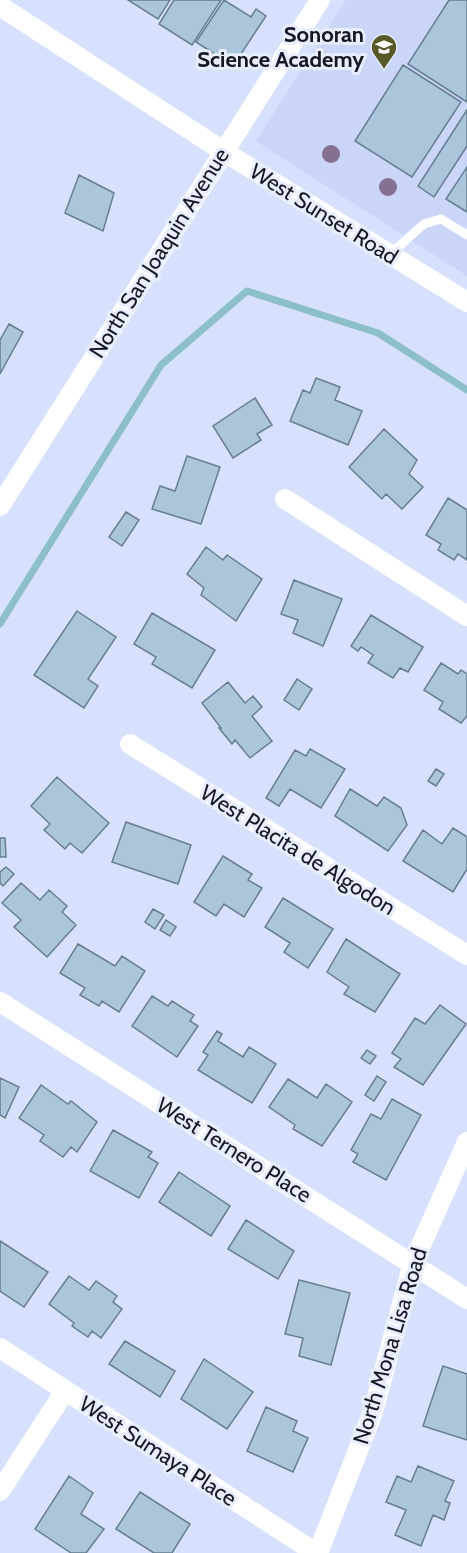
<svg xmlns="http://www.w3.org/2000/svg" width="467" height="1553" font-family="Cabin,sans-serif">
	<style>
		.built { fill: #cad5f8 }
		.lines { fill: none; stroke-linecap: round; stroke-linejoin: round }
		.stream { stroke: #8cbfc7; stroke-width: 7 }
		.building { fill: #abc6da; stroke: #667f91; stroke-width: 1.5 }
		.lane { stroke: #fff; stroke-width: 9 }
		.street { stroke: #fff; stroke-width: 20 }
		.tree { fill: #857091 }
		.labels { text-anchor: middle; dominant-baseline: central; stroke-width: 6; stroke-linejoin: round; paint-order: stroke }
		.poi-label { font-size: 22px; font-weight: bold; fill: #161923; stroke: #e8eeff; text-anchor: end }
		.street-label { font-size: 22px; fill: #161923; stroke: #e8eeff }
	</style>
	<rect width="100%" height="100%" fill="#d7e0fd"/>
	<!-- built -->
	<path class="built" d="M346,0H467V276L256,141Z"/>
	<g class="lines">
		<!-- stream -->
		<path class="stream" d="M0,624L161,365L247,291L378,333L467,390"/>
	</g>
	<!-- building -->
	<path class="building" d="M128,0H170L158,19Z
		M174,0H221L192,45L159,24Z
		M224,0L251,17L256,9L266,16L233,66L196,42Z
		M449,0H467V102L408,64Z
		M403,65L461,102L412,177L355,141Z
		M467,110V146L434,197L418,186Z
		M467,167V212L446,199Z
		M79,175L114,193L103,231L65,213Z
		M9,324L23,332L0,374V340Z
		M316,378L340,387L335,400L362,411L348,445L290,421L303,390L310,393Z
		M255,398L272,425L257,434L261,440L233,458L213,426Z
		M384,429L417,460L409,474L423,487L402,509L386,494L382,499L349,467Z
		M187,456L220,467L201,524L152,509L160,486L175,491Z
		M448,498L467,510V560L458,554L454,560L438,550L441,544L426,535Z
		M126,512L139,520L122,546L109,537Z
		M206,547L223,560L227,555L262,579L236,621L201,595L204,588L187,574Z
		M294,580L342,599L323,646L293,633L298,620L281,614Z
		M77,611L116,637L88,679L98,686L84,708L34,675Z
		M152,613L215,650L192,688L152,664L156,657L134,644Z
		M371,615L423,647L408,672L400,668L393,678L368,663L373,655L361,647L358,651L351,646Z
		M441,663L458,674L461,670L467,674V716L461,723L439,709L443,702L424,690Z
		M297,679L312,689L299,710L284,700Z
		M228,682L245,703L253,696L262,707L252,716L272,741L250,758L235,740L232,744L219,728H221L202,703Z
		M310,749L345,769L321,808L290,789L279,806L266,798L295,750L306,756Z
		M436,769L444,774L436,786L428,781Z
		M57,777L109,823L82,853L70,843L65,849L44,830L50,824L31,806Z
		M350,789L377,806L384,797L401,808L407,825L388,851L335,816Z
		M126,822L191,845L178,884L112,862Z
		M453,828L467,837V869L453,892L403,861L423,830L442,844Z
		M0,838H5L6,857H0Z
		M223,856L252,874L248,880L262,888L244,917L224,904L216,916L194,902Z
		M6,867L14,874L3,886L0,883V872Z
		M21,883L40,900L49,890L67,906L62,912L76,925L47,957L14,927L21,920L2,903Z
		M283,898L333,929L308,968L284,952L290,943L265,927Z
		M153,909L164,915L155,929L145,922Z
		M166,920L176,927L170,936L160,930Z
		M346,939L400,974L375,1012L344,994L349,987L327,972Z
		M78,944L115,966L122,956L145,971L119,1012L102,1001L99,1006L80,995L85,988L60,973Z
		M152,996L168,1006L172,1001L194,1015L190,1021L198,1026L177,1057L132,1026Z
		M440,1005L466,1024L423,1085L394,1067L401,1059L392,1053L415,1018L425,1024Z
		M217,1031L222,1034L218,1041L243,1057L249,1047L276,1064L252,1103L198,1070L208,1055L203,1052Z
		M367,1050L376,1056L370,1064L361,1058Z
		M377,1076L386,1082L374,1101L365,1095Z
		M0,1078L19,1087L5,1118L0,1115Z
		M288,1079L317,1098L326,1084L352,1102L322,1146L293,1129L295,1125L269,1107Z
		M41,1085L68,1104L71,1101L97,1122L77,1152L71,1147L63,1157L40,1141L44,1135L19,1118Z
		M392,1099L421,1115L386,1180L353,1162L358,1154L351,1150L371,1114L381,1119Z
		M113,1130L152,1152L148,1157L158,1163L139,1198L90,1171Z
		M179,1172L230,1206L211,1236L159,1202Z
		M246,1220L294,1251L278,1279L228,1249Z
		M0,1241L48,1272L24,1307L0,1291Z
		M69,1276L89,1290L96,1281L117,1296L113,1302L122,1309L101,1338L92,1331L88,1337L72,1326L74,1323L49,1304Z
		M299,1280L350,1293L331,1365L299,1356L303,1338L285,1334Z
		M125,1341L175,1371L160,1397L109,1364Z
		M204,1359L253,1392L227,1429L181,1399Z
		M443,1366L467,1374V1440L423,1426Z
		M266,1407L297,1421L293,1431L308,1438L293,1472L247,1451Z
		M418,1466L454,1481L445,1501L450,1503L444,1520L433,1515L421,1546L395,1535L406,1510L386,1502L397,1476L411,1482Z
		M69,1476L93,1493L81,1514L104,1529L86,1553H71L35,1529Z
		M140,1492L190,1524L172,1553H154L116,1529Z"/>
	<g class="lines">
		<!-- lane -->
		<path class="lane" d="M390,254L424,224L441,219L467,235"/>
		<!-- street -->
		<path class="street" d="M0,6L223,151L467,302
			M285,499L467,616
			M0,506L320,0
			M130,744L467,955
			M0,1002L467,1299
			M0,1348L316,1553
			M0,1491L65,1391
			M318,1553L373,1412L413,1263L467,1142"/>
	</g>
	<!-- trees -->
	<g class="tree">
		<circle cx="331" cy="154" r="9"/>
		<circle cx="388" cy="187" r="9"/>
	</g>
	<!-- icons -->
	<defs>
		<g id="school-pin" transform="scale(1.35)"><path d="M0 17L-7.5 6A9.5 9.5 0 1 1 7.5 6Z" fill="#575926" stroke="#e8eeff"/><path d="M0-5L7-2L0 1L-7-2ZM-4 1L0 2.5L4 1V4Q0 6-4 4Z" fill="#fff"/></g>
	</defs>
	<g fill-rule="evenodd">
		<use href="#school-pin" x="384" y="47"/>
	</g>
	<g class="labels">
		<!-- poi labels -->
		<g class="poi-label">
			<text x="364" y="34">Sonoran<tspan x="364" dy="25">Science Academy</tspan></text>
		</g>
		<!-- street labels -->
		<g class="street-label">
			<text transform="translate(324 214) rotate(32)">West Sunset Road</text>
			<text transform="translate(159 253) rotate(-58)">North San Joaquin Avenue</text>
			<text transform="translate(298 850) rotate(32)">West Placita de Algodon</text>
			<text transform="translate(234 1150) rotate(32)">West Ternero Place</text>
			<text transform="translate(390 1346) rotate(-73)">North Mona Lisa Road</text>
			<text transform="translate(158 1451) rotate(33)">West Sumaya Place</text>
		</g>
	</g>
</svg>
